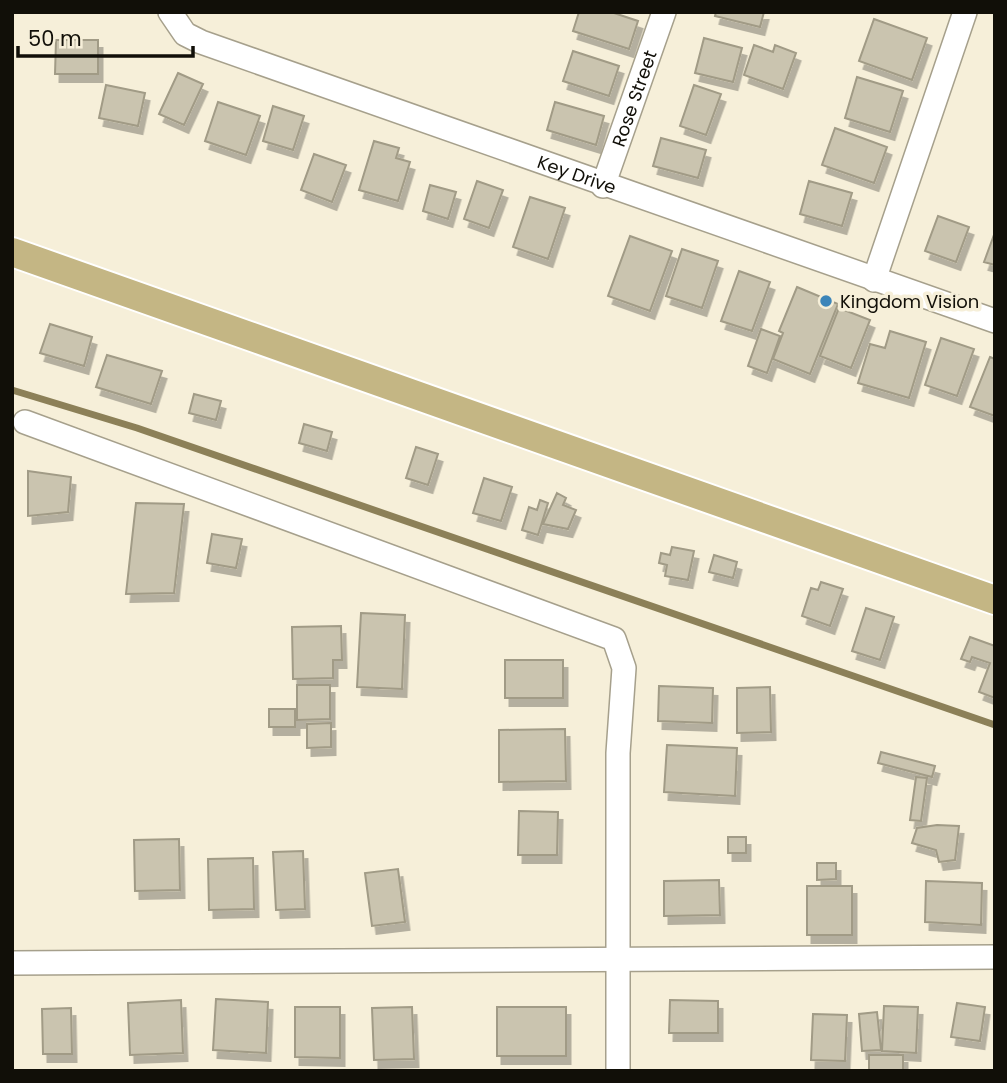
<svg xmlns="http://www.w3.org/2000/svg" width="1007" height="1083" font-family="Poppins,sans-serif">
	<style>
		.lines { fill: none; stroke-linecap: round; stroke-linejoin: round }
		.stream { stroke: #8c8058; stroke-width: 7 }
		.building { fill: #cac4af; stroke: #a19b86; stroke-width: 2; filter: url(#shadow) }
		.minor-casing { stroke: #a6a08c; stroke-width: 26 }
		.major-casing { stroke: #fff; stroke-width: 32 }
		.minor { stroke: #fff; stroke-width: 23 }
		.major { stroke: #c4b684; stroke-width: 28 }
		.poi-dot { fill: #3c85b9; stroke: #f6efd9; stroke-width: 2.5 }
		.labels { text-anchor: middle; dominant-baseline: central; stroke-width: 7; stroke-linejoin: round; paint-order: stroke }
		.street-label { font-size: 18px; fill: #110f08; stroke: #f6efd9 }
		.poi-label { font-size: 18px; fill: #110f08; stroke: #f6efd9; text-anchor: start }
	</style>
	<defs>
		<filter id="shadow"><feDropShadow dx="4.5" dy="8" stdDeviation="0" flood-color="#0004"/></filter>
	</defs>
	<rect width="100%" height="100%" fill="#f6efd9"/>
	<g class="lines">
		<!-- stream -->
		<path class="stream" d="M12,390L137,428L995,725"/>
	</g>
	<!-- building -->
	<path class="building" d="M579,12H611L638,21L629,49L573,31Z
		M716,12H764L760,27L715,16Z
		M874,19L927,38L912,80L859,61Z
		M704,38L742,48L733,82L695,73Z
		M56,40H98V74H55Z
		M754,45L773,52L775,45L796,53L783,89L744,75Z
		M573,51L619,66L609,96L563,81Z
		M178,73L203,84L184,125L159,114Z
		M857,77L903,91L890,132L845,118Z
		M106,85L145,93L138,126L99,118Z
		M694,85L721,94L706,135L680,126Z
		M218,102L260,116L246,155L205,141Z
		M555,102L604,116L596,145L547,130Z
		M273,106L304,116L293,150L263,141Z
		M835,128L887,147L874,183L822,165Z
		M661,138L706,150L698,178L653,166Z
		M374,141L399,148L396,158L410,162L398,201L359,190Z
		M314,154L346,165L332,202L301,190Z
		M477,181L503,190L489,228L464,219Z
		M809,181L852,193L842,226L800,214Z
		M430,185L456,192L448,219L423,211Z
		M530,197L565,208L548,259L513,247Z
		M938,216L969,227L956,262L925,251Z
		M995,232V265L984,262Z
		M630,236L672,251L650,311L608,296Z
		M682,249L718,261L702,308L666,296Z
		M739,271L770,282L752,331L721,321Z
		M797,287L838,304L810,374L773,359L783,333L779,331Z
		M839,308L870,320L851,368L820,356Z
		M50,324L92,337L84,366L40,353Z
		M761,329L780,336L767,373L748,366Z
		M890,331L926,342L909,398L858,383L870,344L885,348Z
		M941,338L974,349L957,396L925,385Z
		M107,355L162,371L151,404L96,387Z
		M990,357L995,359V416L970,407Z
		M194,394L221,401L216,420L189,413Z
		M304,424L332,432L327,451L299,443Z
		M416,447L438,454L428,485L406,478Z
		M28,471L71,477L68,512L28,516Z
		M484,478L512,487L501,521L473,513Z
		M557,493L566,498L563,505L576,510L568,529L543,524Z
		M540,500L548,503L538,535L522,530L529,507L537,510Z
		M136,503L184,504L174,593L126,594Z
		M212,534L242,539L236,568L207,563Z
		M672,547L694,551L688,580L665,576L667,565L659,563L661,553L670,555Z
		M714,555L737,562L733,578L709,572Z
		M821,582L843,589L830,626L802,616L811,588L818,590Z
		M866,608L894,617L880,660L852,651Z
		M361,613L405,615L402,689L357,687Z
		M341,626L342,660H333V678L293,679L292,627Z
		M970,637L995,646V698L979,692L990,663L972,657L970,662L961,659Z
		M505,660H563V698H505Z
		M297,685H330V719L297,720Z
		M659,686L713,688L712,723L658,721Z
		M770,687L771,732L737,733V688Z
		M269,709H295V727H269Z
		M331,723V747L307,748V724Z
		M565,729L566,781L499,782V730Z
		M667,745L737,748L735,796L664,792Z
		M881,752L935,766L932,777L878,763Z
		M916,777L927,778L921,821L910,820Z
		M519,811L558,812L557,855H518Z
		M937,825L959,826L955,860L939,862L936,850L912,843L917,828Z
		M728,837H746V853H728Z
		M179,839L180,890L135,891L134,840Z
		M303,851L305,909L276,910L273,852Z
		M253,858L254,909L209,910L208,859Z
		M817,863H836V879L817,880Z
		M398,869L405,922L372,926L365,873Z
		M719,880L720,915L664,916V881Z
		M926,881L982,883L981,925L925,922Z
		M807,886H852V935H807Z
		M216,999L268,1002L266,1053L213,1050Z
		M181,1000L183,1053L130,1055L128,1003Z
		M670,1000L718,1001V1033H669Z
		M957,1003L985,1007L980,1041L951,1037Z
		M884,1006L918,1007L916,1053L882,1051Z
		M295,1007H340V1058L295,1057Z
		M412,1007L414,1059L374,1060L372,1008Z
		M497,1007H566V1056H497Z
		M71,1008L72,1054H43L42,1009Z
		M877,1012L881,1050L862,1051L859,1014Z
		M813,1014L847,1015L845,1061L811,1060Z
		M869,1055H903V1071H869Z"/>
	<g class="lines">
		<!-- minor casing -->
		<g class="minor-casing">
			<g id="minor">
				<path id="s1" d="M170,12L185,34L201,42L995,321"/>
				<path id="s2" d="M603,186L664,12"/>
				<path d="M874,280L965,12"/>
				<path d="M25,422L614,639L624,668L618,753V1071"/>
				<path d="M12,963L995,957"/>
			</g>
		</g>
		<!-- major casing -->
		<g class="major-casing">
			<path id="major" d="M12,252L995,600"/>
		</g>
		<!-- minor -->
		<use href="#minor" class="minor"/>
		<!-- major -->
		<use href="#major" class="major"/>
	</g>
	<!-- markers -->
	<circle class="poi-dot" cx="826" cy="301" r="7"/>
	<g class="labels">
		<!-- street labels -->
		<g class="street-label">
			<text stroke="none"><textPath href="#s2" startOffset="93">Rose Street</textPath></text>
			<text stroke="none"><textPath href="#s1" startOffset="443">Key Drive</textPath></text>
		</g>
		<!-- poi labels -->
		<g class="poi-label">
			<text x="840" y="301">Kingdom Vision</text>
		</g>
	</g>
	<!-- border -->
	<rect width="1007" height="1083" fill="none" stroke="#110f08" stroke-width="28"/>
	<!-- scale -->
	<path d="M18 46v10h175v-10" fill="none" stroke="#110f08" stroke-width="3.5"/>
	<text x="28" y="46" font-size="21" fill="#110f08" stroke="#f6efd9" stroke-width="5" paint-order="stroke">50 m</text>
</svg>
